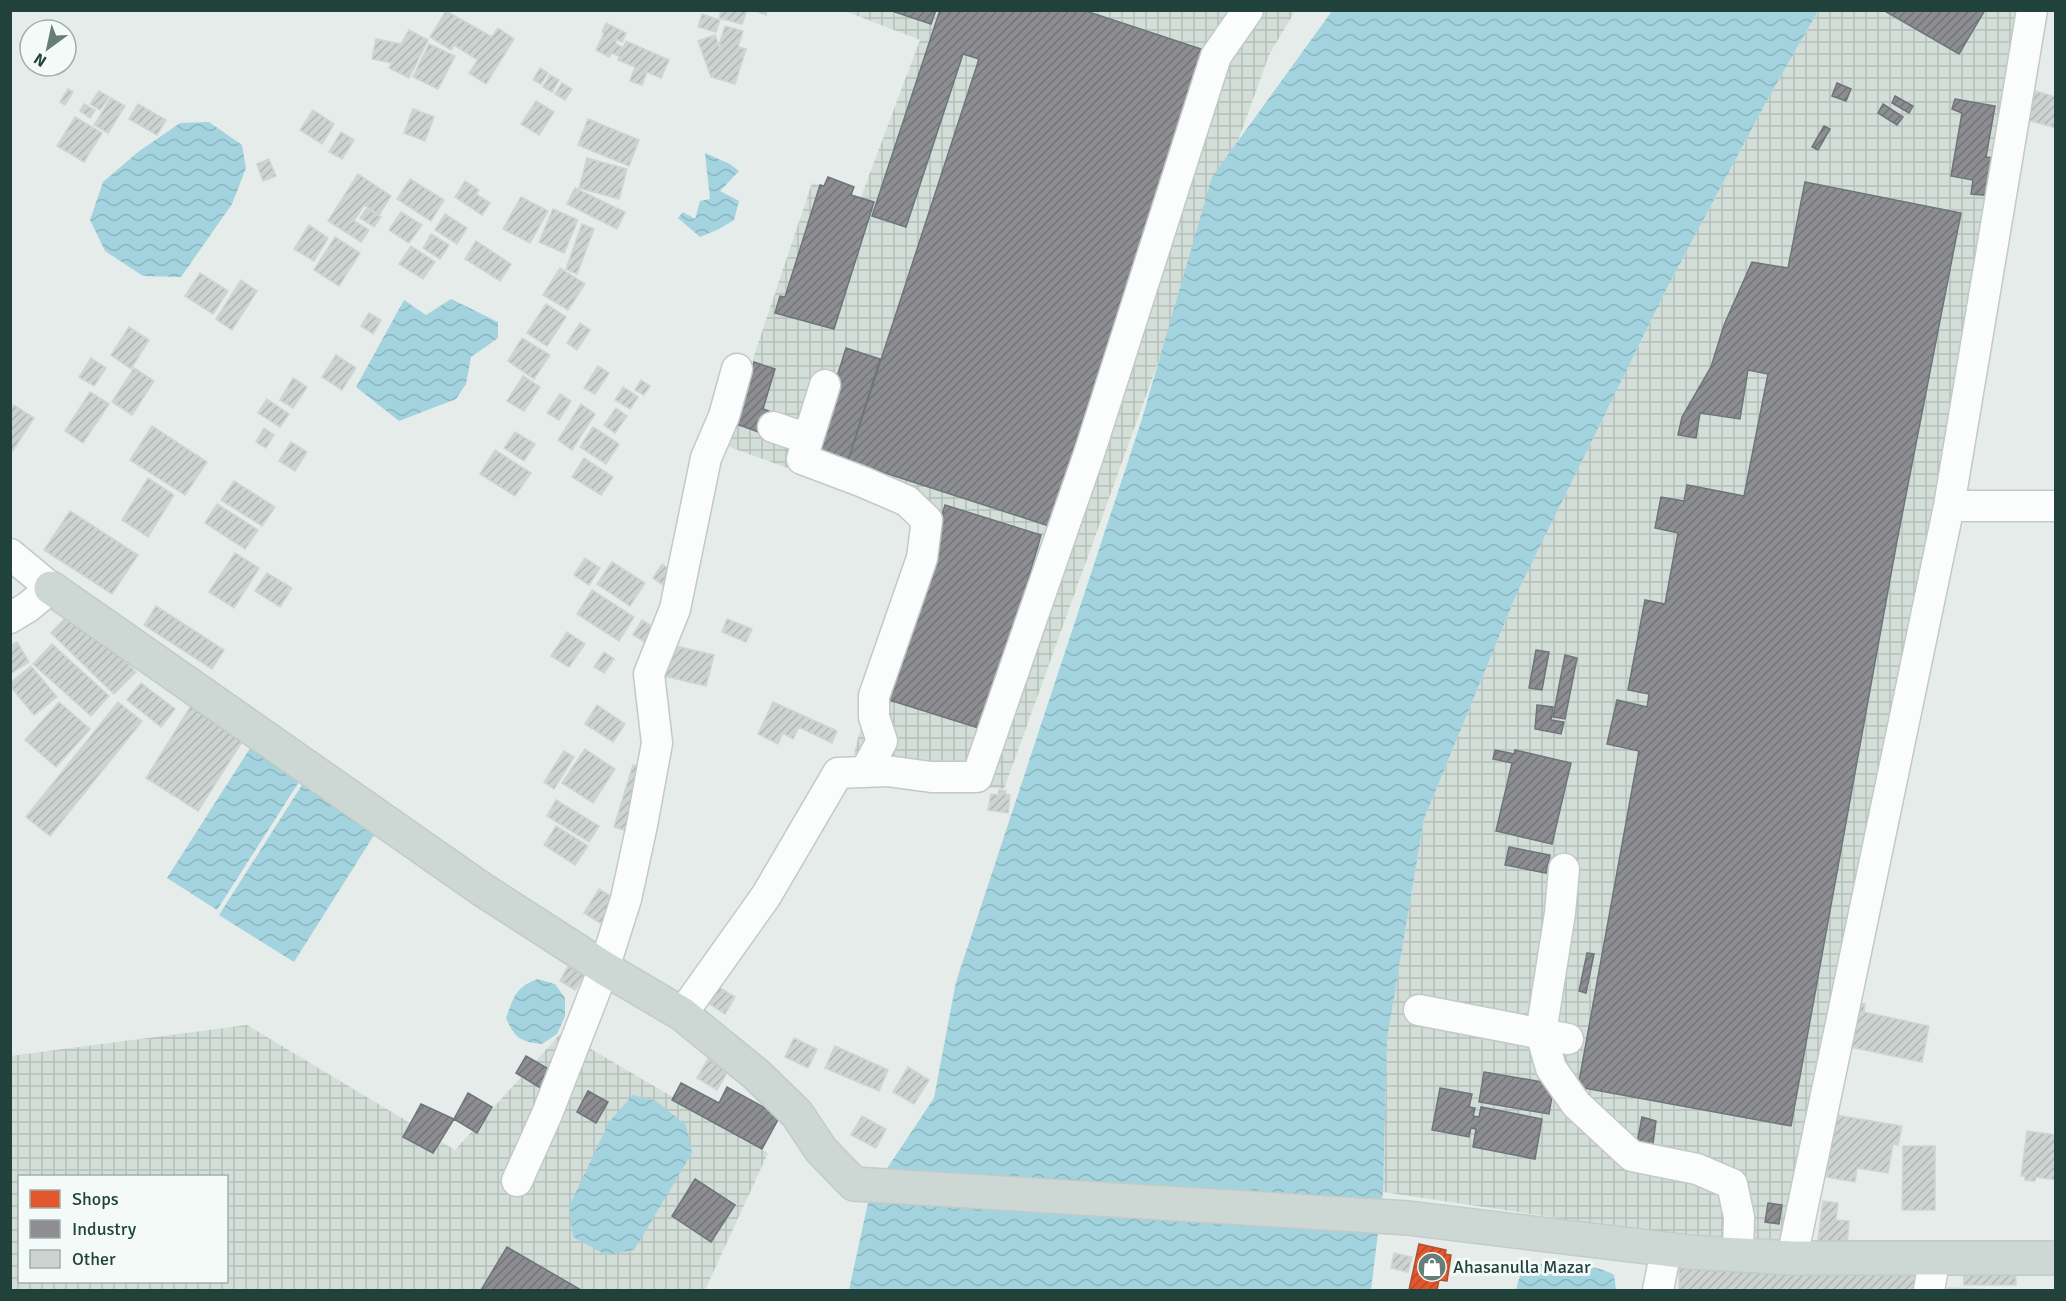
<svg xmlns="http://www.w3.org/2000/svg" width="2066" height="1301" font-family="Signika,sans-serif">
	<style>
		.industrial { fill: url(#industrial-grid); fill-rule: evenodd }
		.water { fill: url(#water-waves) }
		.shops { fill: url(#shops-hatch); stroke: #a95132; stroke-width: 1.5 }
		.industry { fill: url(#industry-hatch); stroke: #6c7678; stroke-width: 1.5 }
		.building { fill: url(#building-hatch); stroke: #ced5d2; stroke-width: 1.5 }
		.lines { fill: none; stroke-linecap: round; stroke-linejoin: round }
		.minor-casing { stroke: #c3c9c7; stroke-width: 33 }
		.major-casing { stroke: #c1cbc8; stroke-width: 36 }
		.minor { stroke: #fbfcfc; stroke-width: 30 }
		.major { stroke: #cdd8d5; stroke-width: 33 }
		.labels { text-anchor: middle; dominant-baseline: central; stroke-width: 6; stroke-linejoin: round; paint-order: stroke }
		.poi-label { font-size: 18px; fill: #20423b; stroke: #f4faf8; text-anchor: start }
	</style>
	<defs>
		<pattern id="industrial-grid" width="8" height="8" patternUnits="userSpaceOnUse" patternTransform="scale(1.5)"><rect width="8" height="8" fill="#d3ded9"/><path d="M0 4h8M4 0v8" fill="none" stroke="#b5c0bb"/></pattern>
		<pattern id="water-waves" width="16" height="10" patternUnits="userSpaceOnUse" patternTransform="scale(1.5)"><rect width="16" height="10" fill="#a2d3de"/><path d="M0 5q4-4 8 0t8 0" fill="none" stroke="#8bb6bf"/></pattern>
		<pattern id="shops-hatch" width="6" height="6" patternUnits="userSpaceOnUse" patternTransform="scale(1.5)"><rect width="6" height="6" fill="#e4572e"/><path d="M-1 1l2-2M0 6l6-6M5 7l2-2" fill="none" stroke="#b84a28"/></pattern>
		<pattern id="industry-hatch" width="6" height="6" patternUnits="userSpaceOnUse" patternTransform="scale(1.5)"><rect width="6" height="6" fill="#8d8d92"/><path d="M-1 1l2-2M0 6l6-6M5 7l2-2" fill="none" stroke="#737578"/></pattern>
		<pattern id="building-hatch" width="6" height="6" patternUnits="userSpaceOnUse" patternTransform="scale(1.5)"><rect width="6" height="6" fill="#ccd3d1"/><path d="M-1 1l2-2M0 6l6-6M5 7l2-2" fill="none" stroke="#afb6b4"/></pattern>
	</defs>
	<rect width="100%" height="100%" fill="#e6ece9"/>
	<!-- industrial -->
	<path class="industrial" d="M845,11H1295L1269,55L1004,789L849,773L916,515L724,445L812,183L861,197L920,40Z
		M1818,11H2040L1787,1252L1383,1192L1387,1039L1424,819L1517,593L1667,288L1764,106Z
		M247,1025L455,1150L562,1032L768,1153L705,1290H11L10,1056ZM20,1176H226V1282H20Z"/>
	<!-- water -->
	<path class="water" d="M1332,11H1818L1764,106L1667,288L1517,593L1424,819L1387,1039L1383,1192L1371,1290H849L870,1194L934,1098L956,982L1142,419L1212,177Z
		M209,122L242,145L246,168L232,204L181,277L143,276L105,251L90,220L103,182L138,152L180,123Z
		M705,153L730,164L739,171L720,191L739,201L734,220L719,229L700,237L678,218L683,212L695,219L700,201L710,199Z
		M451,299L498,322V338L471,357L466,384L456,399L399,421L356,387L404,300L426,315Z
		M254,742L304,774L217,910L167,878Z
		M302,785L376,832L294,962L219,915Z
		M538,979L555,984L565,998V1016L557,1034L542,1044C520,1042 515,1038 506,1018C514,996 516,987 538,979Z
		M633,1095L656,1101L686,1125L692,1153L634,1250L606,1255L573,1237L569,1207L609,1122Z
		M1549,1264C1570,1265 1596,1264 1614,1275L1616,1290H1516L1520,1275L1528,1265Z"/>
	<!-- shops -->
	<path class="shops" d="M1419,1244L1446,1250L1445,1254L1451,1255L1447,1281L1439,1280L1437,1290H1409Z"/>
	<!-- industry -->
	<path class="industry" d="M889,10H936L931,24Z
		M940,10H1083L1207,51L1123,295L1049,526L848,461L979,59L963,54L906,227L872,216Z
		M1883,10H1985L1959,54Z
		M1837,83L1851,89L1846,101L1832,96Z
		M1895,96L1913,106L1909,113L1892,103Z
		M1955,99L1995,106L1986,157L1999,159L1994,196L1971,194L1973,180L1951,176L1962,113L1952,109Z
		M1883,104L1903,117L1897,125L1878,113Z
		M1824,126L1830,129L1818,150L1812,147Z
		M828,177L854,187L851,195L874,202L834,329L775,313L780,296L785,297L820,185L824,186Z
		M1805,182L1961,213L1897,541L1791,1126L1578,1087L1639,751L1607,744L1617,700L1647,707L1649,694L1628,690L1645,600L1665,604L1678,533L1655,528L1661,497L1684,501L1687,485L1744,496L1768,374L1748,370L1740,419L1700,413L1696,438L1678,435L1682,417L1711,367L1724,325L1752,262L1788,268Z
		M846,348L880,359L848,461L814,451Z
		M754,362L775,369L763,409L769,411L761,433L734,423Z
		M945,505L1041,535L985,730L886,699Z
		M1536,650L1549,652L1542,690L1529,688Z
		M1565,655L1577,658L1565,719L1553,717Z
		M1537,705L1553,707L1551,720L1564,722L1561,734L1535,729Z
		M1495,750L1514,754L1515,750L1571,763L1552,844L1496,831L1512,763L1493,759Z
		M1509,847L1550,855L1546,873L1505,865Z
		M1587,953L1594,954L1586,993L1579,991Z
		M526,1056L552,1071L542,1089L516,1073Z
		M1484,1072L1554,1084L1549,1114L1479,1102Z
		M681,1083L719,1103L727,1087L780,1116L762,1149L672,1100Z
		M1440,1088L1472,1094L1469,1107L1475,1108L1473,1116L1479,1117L1481,1107L1542,1119L1535,1159L1473,1147L1476,1129L1471,1128L1469,1137L1432,1130Z
		M588,1091L608,1102L596,1123L577,1112Z
		M468,1093L492,1107L477,1133L454,1119Z
		M421,1104L454,1119L433,1153L403,1137Z
		M1642,1117L1656,1121L1652,1151L1636,1148Z
		M695,1179L735,1205L711,1242L672,1216Z
		M1768,1203L1782,1205L1779,1224L1765,1222Z
		M507,1247L581,1290H481Z"/>
	<!-- building -->
	<path class="building" d="M721,10H747L742,24L719,18Z
		M752,10H767L766,15Z
		M446,11L492,37L498,28L514,39L486,84L469,73L478,60L454,45L451,50L430,37Z
		M702,14L720,20L716,32L698,27Z
		M606,23L626,33L622,42L616,39V44L623,48L626,41L669,60L661,78L647,72L642,85L630,81L635,67L618,60L619,56L612,53L609,57L596,50L604,33L602,32Z
		M725,26L743,31L738,47L746,49L735,84L711,77L698,41L715,35L720,49L721,45H719Z
		M409,30L428,40L409,78L389,68L392,63L372,59L376,39L401,44Z
		M429,44L455,56L438,89L413,77Z
		M540,68L548,73L541,84L533,80Z
		M550,75L559,80L552,92L543,87Z
		M562,83L572,89L565,100L555,94Z
		M68,89L73,92L65,105L60,102Z
		M2028,89L2056,97V128L2020,118Z
		M99,91L109,97L100,110L90,104Z
		M111,98L125,106L108,133L94,125Z
		M536,101L554,112L539,135L521,124Z
		M84,104L95,110L90,118L80,111Z
		M138,104L166,120L157,135L129,119Z
		M413,109L434,117L425,141L404,133Z
		M313,110L334,124L322,144L300,130Z
		M75,117L102,133L84,162L57,146Z
		M588,119L639,140L629,166L578,145Z
		M341,132L354,140L342,159L329,152Z
		M587,158L627,169L619,199L579,188Z
		M269,159L276,176L263,181L257,164Z
		M358,174L391,196L379,215L364,205L354,221L369,230L361,242L328,221Z
		M410,179L444,200L431,221L397,199Z
		M465,181L479,190L476,194L490,203L482,215L455,197Z
		M575,188L625,212L617,229L567,204Z
		M521,197L548,211L530,243L503,229Z
		M367,208L381,217L374,227L360,218Z
		M553,209L578,220L564,253L539,242Z
		M401,212L422,225L409,243L389,230Z
		M445,214L467,228L457,244L435,230Z
		M582,224L594,229L577,274L566,269Z
		M309,225L328,238L314,261L294,249Z
		M431,234L449,245L440,259L423,248Z
		M335,237L360,253L339,286L314,270Z
		M476,241L511,264L500,281L465,259Z
		M411,246L435,262L423,279L399,264Z
		M560,268L585,284L568,310L543,295Z
		M200,273L228,291L213,314L185,296Z
		M241,280L257,291L232,330L216,319Z
		M546,304L566,317L547,346L527,333Z
		M369,313L381,320L373,334L361,326Z
		M580,323L590,330L577,350L567,343Z
		M129,327L149,340L131,369L111,355Z
		M522,338L550,355L534,379L508,361Z
		M336,355L356,368L342,390L322,377Z
		M91,358L106,368L94,386L79,377Z
		M598,366L609,373L595,394L584,388Z
		M134,368L154,381L132,415L112,402Z
		M523,376L540,387L524,411L507,401Z
		M293,378L307,387L293,408L280,400Z
		M641,380L650,386L644,395L635,390Z
		M623,387L638,397L630,409L615,400Z
		M90,392L109,404L83,443L65,431Z
		M560,394L571,401L559,420L547,413Z
		M267,399L289,414L280,427L258,413Z
		M581,404L595,414L572,450L558,440Z
		M14,405L34,418L10,455V410Z
		M616,408L627,416L615,433L604,425Z
		M152,426L207,462L185,495L130,460Z
		M593,427L619,444L606,464L580,447Z
		M264,428L274,435L266,448L256,442Z
		M515,432L535,444L524,461L504,448Z
		M291,442L307,452L295,471L279,461Z
		M495,450L531,473L515,496L480,474Z
		M584,458L613,477L601,495L572,477Z
		M148,478L174,495L148,537L122,520Z
		M234,481L275,507L262,526L221,500Z
		M217,504L258,530L245,549L205,523Z
		M70,511L138,555L112,594L44,550Z
		M235,553L259,568L234,608L209,592Z
		M585,558L600,568L589,585L574,575Z
		M612,562L645,583L630,606L597,584Z
		M662,564L675,573L666,587L653,578Z
		M267,573L292,588L280,607L255,591Z
		M592,590L634,617L619,641L577,614Z
		M156,606L224,650L212,669L144,625Z
		M73,610L136,672L114,694L51,633Z
		M727,619L752,629L746,642L722,632Z
		M642,620L662,633L653,647L633,635Z
		M567,632L585,644L569,667L551,656Z
		M17,642L29,662L10,674V646Z
		M52,644L109,696L91,716L33,664Z
		M672,645L714,655L706,686L664,676Z
		M604,652L614,659L604,673L594,667Z
		M31,666L57,697L34,715L10,686V683Z
		M141,683L175,709L161,727L127,700Z
		M194,701L247,734L198,811L146,778Z
		M59,702L90,729L56,767L25,740Z
		M118,702L142,721L50,836L26,817Z
		M773,702L837,731L832,743L799,727L793,739L783,733L778,744L758,734Z
		M597,705L625,724L613,742L585,724Z
		M585,749L615,769L593,803L562,783Z
		M564,751L574,757L554,789L544,782Z
		M633,765L650,770L630,832L614,827Z
		M999,790L1006,791L1005,794L1010,795L1008,813L988,810L991,794L998,795Z
		M556,800L599,826L589,842L547,816Z
		M556,826L588,846L575,865L544,845Z
		M599,889L620,902L605,926L584,913Z
		M571,961L587,971L575,990L560,981Z
		M715,985L735,997L725,1014L705,1001Z
		M1854,1002L1865,1004L1864,1012L1929,1026L1922,1062L1845,1046Z
		M794,1038L817,1049L808,1068L785,1057Z
		M835,1046L888,1070L879,1091L825,1068Z
		M708,1059L728,1071L717,1090L697,1078Z
		M908,1067L929,1080L914,1104L893,1092Z
		M1836,1115L1902,1126L1898,1145L1893,1144L1888,1173L1857,1168L1855,1182L1826,1177Z
		M862,1116L886,1129L876,1148L851,1135Z
		M2027,1131L2056,1135V1180L2036,1177L2035,1181L2025,1180V1176H2021Z
		M1903,1146H1935V1210H1902Z
		M1823,1201L1838,1203L1836,1220L1849,1221L1847,1247L1817,1245Z
		M1394,1253L1412,1257L1408,1272L1391,1268Z
		M1963,1263L2015,1264L2016,1285H1964Z
		M1679,1268L1921,1275V1290H1679Z
		M1949,1288L1995,1290H1948Z"/>
	<g class="lines">
		<!-- minor casing -->
		<g class="minor-casing">
			<path id="minor" d="M773,427L808,439L802,459L863,482L907,501L927,520L922,558L874,696V717L882,741L865,772
				M808,439L825,385
				M1949,506H2056
				M10,554L51,588L28,607L10,618
				M1564,869L1560,913L1541,1033L1551,1068L1576,1104L1632,1156L1697,1169L1732,1184L1739,1217L1738,1255
				M1419,1010L1568,1039
				M682,1014L766,896L838,773L887,771L931,777H977L1089,454L1216,56L1248,10
				M517,1181L547,1114L604,968L626,899L642,825L657,743L649,674L675,609L706,458L724,416L737,369
				M1792,1258L1949,506L2032,10
				M1658,1290L1666,1250
				M1929,1290L1935,1257"/>
		</g>
		<!-- major casing -->
		<g class="major-casing">
			<path id="major" d="M51,588L483,890L604,968L682,1014L757,1075L797,1114L821,1150L854,1184L1408,1218L1689,1252L1792,1258H2056"/>
		</g>
		<!-- minor -->
		<use href="#minor" class="minor"/>
		<!-- major -->
		<use href="#major" class="major"/>
	</g>
	<!-- icons -->
	<defs>
		<g id="shop-disc" transform="scale(1.5)"><circle r="9.5" fill="#657e78" stroke="#f4faf8"/><path d="M-5-2.5h2.3a2.7 3.5 0 0 1 5.4 0H5L5.5 6h-11ZM-1.5-2.5h3a1.5 2.3 0 0 0-3 0Z" fill="#fff"/></g>
	</defs>
	<g fill-rule="evenodd">
		<use href="#shop-disc" x="1432" y="1267"/>
	</g>
	<g class="labels">
		<!-- poi labels -->
		<g class="poi-label">
			<text x="1453" y="1267">Ahasanulla Mazar</text>
		</g>
	</g>
	<!-- border -->
	<rect width="2066" height="1301" fill="none" stroke="#20423b" stroke-width="24"/>
	<!-- legend -->
	<rect x="18" y="1175" width="210" height="108" fill="#f4faf8" stroke="#9fb0ac" stroke-width="1.5"/>
	<rect x="30" y="1190" width="30" height="18" fill="#e4572e" stroke="#9fb0ac" stroke-width="1.5"/>
	<text x="72" y="1205" font-size="18" fill="#20423b">Shops</text>
	<rect x="30" y="1220" width="30" height="18" fill="#8d8d92" stroke="#9fb0ac" stroke-width="1.5"/>
	<text x="72" y="1235" font-size="18" fill="#20423b">Industry</text>
	<rect x="30" y="1250" width="30" height="18" fill="#ccd3d1" stroke="#9fb0ac" stroke-width="1.5"/>
	<text x="72" y="1265" font-size="18" fill="#20423b">Other</text>
	<!-- north arrow -->
	<g transform="translate(48 48) rotate(213)"><circle r="28" fill="#f4faf8" stroke="#9fb0ac" stroke-width="1.5"/>
	<path d="M0-4.5L10 22L0 15L-10 22Z" fill="#657e78"/>
	<text y="-9" font-size="16" font-weight="bold" text-anchor="middle" fill="#20423b">N</text>
	</g>
</svg>
